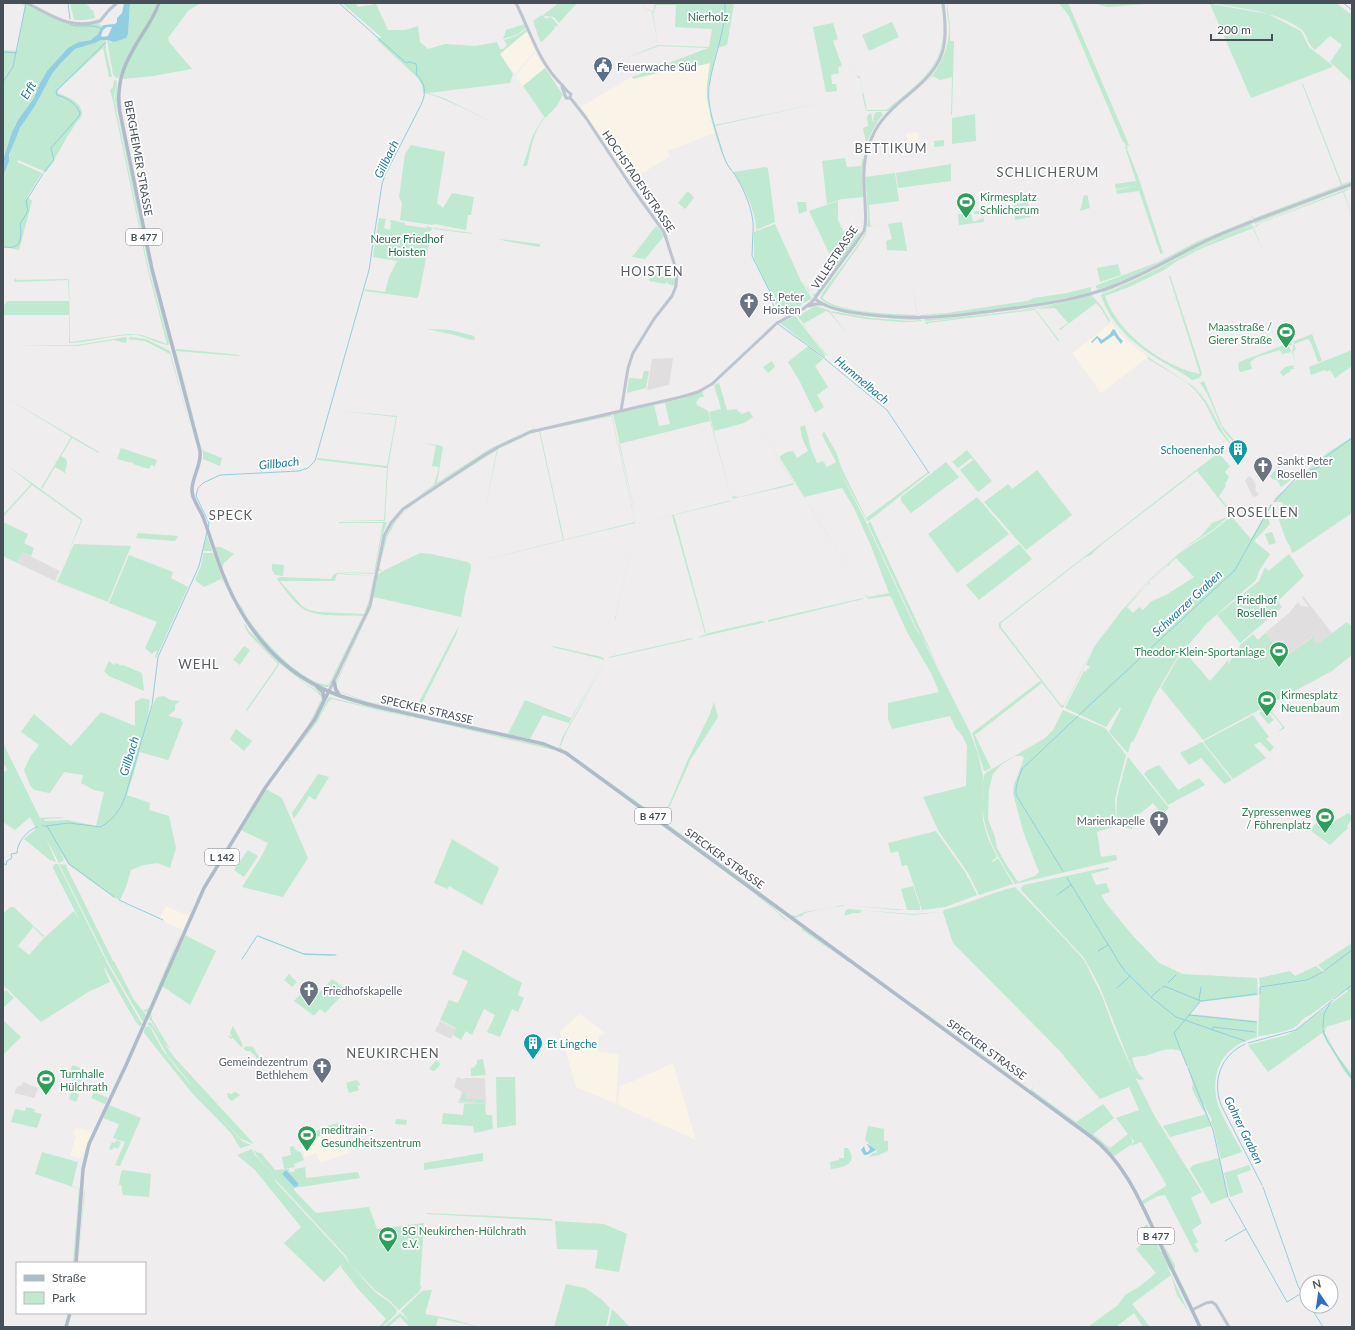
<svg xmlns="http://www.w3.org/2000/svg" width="1355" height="1330" font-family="Lato,sans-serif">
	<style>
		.commercial { fill: #f9f4e7 }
		.education { fill: #e0dede }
		.green { fill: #bfe9d0; fill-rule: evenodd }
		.water { fill: #91cee1; fill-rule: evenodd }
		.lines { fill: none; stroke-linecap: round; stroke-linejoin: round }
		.stream { stroke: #91cee1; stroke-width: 1 }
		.secondary { stroke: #bcc5cf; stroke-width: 3 }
		.primary { stroke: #afbbc9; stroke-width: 3.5 }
		.labels { text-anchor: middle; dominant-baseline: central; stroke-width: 3.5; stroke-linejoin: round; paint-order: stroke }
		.shield { fill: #fff; stroke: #7e848a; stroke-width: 1 }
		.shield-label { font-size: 10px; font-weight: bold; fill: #474f58 }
		.park-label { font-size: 11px; fill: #21704a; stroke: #fff }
		.service-label { font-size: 11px; fill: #4e5e75; stroke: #fff; text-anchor: start }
		.street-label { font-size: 11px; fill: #474f58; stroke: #fff }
		.leisure-label { font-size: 11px; fill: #27864d; stroke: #fff; text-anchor: start }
		.worship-label { font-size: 11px; fill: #5b616d; stroke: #fff; text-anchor: start }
		.culture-label { font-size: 11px; fill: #0d838f; stroke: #fff; text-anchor: end }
		.water-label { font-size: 12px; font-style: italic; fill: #1c7a96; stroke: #fff }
		.quarter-label { font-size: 13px; letter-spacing: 1px; fill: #5a5d61; stroke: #fff }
	</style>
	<rect width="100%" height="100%" fill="#efeded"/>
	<!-- commercial -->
	<path class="commercial" d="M527,31L535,50L515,74L500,54Z
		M535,53L545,68L523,86L516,77L519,71Z
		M710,63L707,95L712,124L715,133L667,151L670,156L630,181L581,107L631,77L633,78L687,65L688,68Z
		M917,132L920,141L908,143L906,134Z
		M1111,323L1122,336L1148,357L1101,393L1072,353Z
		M166,906L189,916L183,930L159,919Z
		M579,1014L606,1033L599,1036L598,1052L619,1054L616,1104L576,1087L560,1032Z
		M673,1063L696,1140L618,1105L620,1085L629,1083Z
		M340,1121L351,1152L320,1163L316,1153L305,1157L298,1135Z
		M77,1128L94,1131L82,1157L79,1158L70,1156L76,1136L73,1135L75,1129Z"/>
	<!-- education -->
	<path class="education" d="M673,358L669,385L647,390L652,359Z
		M1249,476L1252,478L1256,486L1255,489L1259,495L1253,497L1245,481Z
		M22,552L60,571L55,581L17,563Z
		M1303,596L1332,633L1317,644L1312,637L1284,658L1265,633L1290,612L1298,602L1301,606L1309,607L1302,598Z
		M440,1021L456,1029L451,1039L435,1031Z
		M457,1077L463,1079L464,1078H485L486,1105L458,1103L462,1092L454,1087Z
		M23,1082L38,1088L35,1096V1098L15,1093V1091L18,1086H21Z"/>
	<!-- green -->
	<path class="green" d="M20,3L28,5L70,24L81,25L99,23L101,26L100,31L95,37L91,40L79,42L47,71L39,85L34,98L15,125L3,160V50L17,51L25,6Z
		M70,3C79,3 87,1 91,10H93L95,18L84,20H74Z
		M130,3H157L152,16L129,53L119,77L116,78L113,74L107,40L111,42L128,34Z
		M160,3H201L188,11L168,38L169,42L192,69L153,76L123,79L124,70Z
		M342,3H355L358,7L376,4L388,30H405L418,26L420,42L428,49L445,44L475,46L497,42L500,49H503L507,45L504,40L516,36L527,29V31L500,54L513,74L510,83L428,93L444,98L490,121C476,115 435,93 423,93L422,85L417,77L377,40L381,37Z
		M559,3H577L559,23L554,17L545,16L543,15Z
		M638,3L653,12L655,3H734L727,45L717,48L708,88L709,109L725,160L732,171C722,163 707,109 707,95C706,84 709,74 710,63L688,68L686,66L633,79L632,77L708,48L659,46L623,59L658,45L652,12ZM656,5H676L675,27L712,29L709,47L658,45L653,14Z
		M941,3C944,10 944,19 944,27C945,69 917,87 888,111H867L865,107L862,93H863L860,78H858L851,59L857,75L860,77L867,110H886L889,108C930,75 951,59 941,3Z
		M947,3L950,26V41H954L952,115H951L952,77L940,80L933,76L926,83C941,66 950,47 949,25C948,18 946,10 947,3Z
		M1059,3H1068L1129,145L1126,146L1124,142H1123L1069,16Z
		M1100,3H1157L1108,7L1099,5Z
		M1206,3L1268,14L1301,31L1309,47L1332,65V67L1251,98L1210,4Z
		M1213,3H1336L1352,15V82L1330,62L1342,45L1330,36L1315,50C1307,44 1307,34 1302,30C1276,11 1243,9 1213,3Z
		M542,15L547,19L549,17L552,18L558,25L556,27L553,25L555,28L542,42L540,41L533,21Z
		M892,22L899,37L869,51L862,35Z
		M833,23L838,39L833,41L842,66L838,67L839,73L831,75L832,84H836L837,91L826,92L813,27Z
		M525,24L526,28L516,35L503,39L506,30Z
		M101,40H106V50L112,77H109L103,48L58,90V93C67,97 80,101 82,112C83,117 78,120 75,125C64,140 57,157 46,172L18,160L17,162L42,173L27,197L32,201L19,250L3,247V176L16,136L24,122L35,106L52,74L60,64L75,49L95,43Z
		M545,68L563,95L556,107L545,118L523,86Z
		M114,80L117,81L114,97L117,114L149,271L169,345C158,345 147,336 136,335C116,334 91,342 70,343H69V315H3V307L7,301H69L68,280L14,282L15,278L17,280L68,279L69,280L70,342L128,334L142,335L167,344L148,271L113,101L110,90L113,87Z
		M117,82L118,106L128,159L151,271L170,342L169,344L150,271L133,190L115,99Z
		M1302,84H1303L1342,184L1352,181V182L1254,220L1250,215L1254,218L1341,185Z
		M826,102L715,126V125Z
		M876,112H881L883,115L879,119L866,143L863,128L868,126L867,116L871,113L873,123L874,115Z
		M975,114L976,141L952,144V118Z
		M543,118H544C533,133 531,149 527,166H523L533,135Z
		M944,140V146L934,147V141Z
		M915,144L917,145L919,148L916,153H914L909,145Z
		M411,145L445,152L437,203L443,208L452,193L474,197L471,215H468L466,230L435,224L432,225L400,220L402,203L399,197L405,154Z
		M1128,146L1127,149L1139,179L1163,253L1162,254L1160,253L1139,191L1117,194L1116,190L1137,186L1116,189L1115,184L1136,181L1125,147Z
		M867,155L865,177L895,173L899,201L869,205L870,225L872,226L902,221L867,227L868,216L866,181V206L865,169Z
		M845,158L847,167L861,166L863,158L864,159L862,171L863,197L842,199L827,204L822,161Z
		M951,164V181L898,188L896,173Z
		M766,167L768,169L775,222L756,230C757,213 743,185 733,172Z
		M1352,185V186L1254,224L1255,222Z
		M1352,187L1344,192L1352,216L1343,192L1261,223L1256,227L1255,226L1262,222Z
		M687,192H689L694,198L685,209L678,203Z
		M1084,195L1088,196V198L1090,208L1080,211Z
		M838,201V220L845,234L862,233L815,296H814L808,290L803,282L812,294H815L835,268L833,261L809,211Z
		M797,202H806L807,211L799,214Z
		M1028,202L1031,217L1015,220L1014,205Z
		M982,210L984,222L959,225L958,214H960L971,213L973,222L983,218L982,216H981L980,214H974V212Z
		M379,218L386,219L384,228L390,230L391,222H390V220L405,223V225L426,228L427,226L432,228L431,231L426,232V233L431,232L419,295L417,298L365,291V289L385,292L389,277L397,261L373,257Z
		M1250,218L1251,221L1207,239L1129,278L1100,289L1096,288V285H1097L1158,262L1198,241L1250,220Z
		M902,222L907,251L887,250L886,241L892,239L888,224Z
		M775,224L801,281L812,299L802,303L800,306L778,313L772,292H770L754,258V232Z
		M1250,224L1253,225L1208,243L1133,280L1101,294L1103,292L1143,274L1201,244Z
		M656,226L662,232L664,236L645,259L632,257Z
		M1253,226L1263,251L1253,228L1200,249L1177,261L1164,270L1129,287L1105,296C1117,332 1163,367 1200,374L1169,276L1170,275L1200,367L1202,374L1199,378L1192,380C1183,373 1173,368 1163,362C1137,347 1110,325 1101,295C1153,274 1200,243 1253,226Z
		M434,227L472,233L471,234H473L433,229V228L463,232Z
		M867,229L866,234L862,241L823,297V299C842,313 893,314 917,315L913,285L917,312L916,316C897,316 832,314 820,298L823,293L820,296L821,295L841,266L827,287L862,239Z
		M499,239L540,244V247L505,241Z
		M659,264H661L658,276L676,279L675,286L668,284V283L666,282V284L649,281L650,276L658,275Z
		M1118,264L1121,275L1100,282L1097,268Z
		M1091,287V292C1036,307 978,314 920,316L918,312L920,315L947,313L1027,301L1034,298L1067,293Z
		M1092,295V297C1037,310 980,317 924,321L925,319C978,317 1041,309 1092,295Z
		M1093,297L1102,307L1110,321L1106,326L1109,322L1100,307L1096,303L1060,330L1059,329L1068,323L1055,308L1037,309Z
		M816,305H818C850,316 886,318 920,319L922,321L872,317L847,313Z
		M815,306L829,310L849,336L830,313L826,311L803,324L826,354L829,355H827L825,354L797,315L805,312Z
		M1035,309L1059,340V342L1035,310L928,323L927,325L925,322L963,318Z
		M831,311L871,318L923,322H901L866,319L832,313Z
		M794,316L796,317L825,355V358L780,323Z
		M427,329L451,330L474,336L475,340L468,339L450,334Z
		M1312,334L1322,361L1318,362L1311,343L1308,339L1294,344L1296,349L1293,352L1296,364L1292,352L1294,341Z
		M126,337L127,339L126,343L114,340L78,346H17L77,345Z
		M130,337L146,339L170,351L194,440L170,354L145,341L128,339Z
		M1292,342V345L1289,346L1291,352L1282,354L1280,350L1257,357L1250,362L1252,369L1240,372L1238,366L1239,362Z
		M808,346L823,359L815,366L828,387L817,395L824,407L815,413L800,382L788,362Z
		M177,349L241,355L238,356L176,351L200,443L204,451L222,458L220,466L203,459V450L200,443L175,351Z
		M1352,350V366L1335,378L1330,370L1326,372L1325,370L1311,375L1309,367Z
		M1148,357L1194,387L1206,401L1217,424L1207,401L1198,389C1212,404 1216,425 1230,442L1229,443L1218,429L1205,403L1196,391L1186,382L1147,358Z
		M772,361L775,367L768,373L763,367Z
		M1293,365L1294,369H1290L1291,371L1283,376L1280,372L1285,367Z
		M644,371H649L646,388L627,393L629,378L642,379Z
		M1204,381L1222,426L1234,440L1233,441C1221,432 1217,416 1211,402C1208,395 1204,388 1200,383Z
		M719,383L727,410L736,409L742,414L749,411L753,417L744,423L714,431L709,412L721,409L714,385Z
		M702,391L704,397H700L696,402L697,405L708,411L732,499L637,522L613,413L681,399ZM665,403L670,424L659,426L654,405ZM710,421L732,499L637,522L619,444Z
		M3,396L99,452V453L72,438L61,456L66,459L67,463L65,473L55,467L42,489L41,488L71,437Z
		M343,411L397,416L388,467L385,521H342L384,520L387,468L317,460L318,458L387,466L396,417Z
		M611,414L635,523L475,562L563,540L539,431L528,435L498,449L485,508L497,450L427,494L406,510L396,521L387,537L379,568L381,570H383L380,571L378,570L385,538L393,523L408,507L438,486L492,451L524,436L541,430ZM612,416L635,522L564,540L540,431Z
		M805,425L811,449L817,463L823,461L827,467L836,462L822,435L824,431L837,454L841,467L866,518L928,472L929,473L870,520L867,521L836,464L866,522L915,627L922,638L970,732L978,754L983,776L982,802L983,821L988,838L997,857L992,861L993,862L998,858L1013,884L979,895L968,873L938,830L923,797L966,786L967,746L963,737L955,727L950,716L892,729L888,719V703L939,692L931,673L907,632L891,597L889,596L867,599L869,598L866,597L865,595L780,458V456L787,452L793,451L797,458L808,451L802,438L800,427ZM842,488L854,508L871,546L889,593L869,597L865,595L804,497Z
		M535,428V429L492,449L412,501L434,485L439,467L432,466L436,446L424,443L442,446L443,447L437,483L491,448Z
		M760,429L793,482L794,484L793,485L736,498L733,499L732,496L739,497L794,483Z
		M1352,437V513L1296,551L1292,553L1290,546L1286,540L1277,514L1284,511L1282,502H1274L1275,498L1327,453Z
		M121,448L157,460L154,469V466L151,465L149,469L133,464V462L132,463L117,459Z
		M967,450L992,481L978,492L960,470L973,460L971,458L958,468L952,462Z
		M1218,453L1230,466L1225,472L1229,477L1225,484L1226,486L1219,496L1232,513L1214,529L1179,552L1146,584L1121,610L1092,648L1080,675L1064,706L1063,708L1061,707L999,627V623ZM1197,471L1231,514L1227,517L1212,523L1201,536L1179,552L1150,579L1121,610L1092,648L1078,678L1064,705H1061L1001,627V623L1084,558L1091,555L1101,545Z
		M946,462L959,477L911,513L901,501V497Z
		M7,465L82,519V521L68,554L81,520L32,485L3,517V515L31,484Z
		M1279,466L1289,475L1293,472L1296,476L1281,487L1277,480L1272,479L1270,476Z
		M1037,470L1072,515L1026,550L984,502L1008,484L1012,489Z
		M977,497L1009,534L957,573L928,534Z
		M728,501H732L674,515L706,633H705L672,515L637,524L616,614V619H615L637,524Z
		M1271,504L1272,506L1267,514L1270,524L1254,541L1270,554L1259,571L1256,580L1206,624L1175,661L1154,697L1133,742H1131L1128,753L1109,732L1121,709L1120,707L1106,727L1065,708L1084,671L1086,672L1088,668L1089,669L1090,667L1086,665L1094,647L1122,610L1178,554L1213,531L1231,516L1251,539ZM1176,558L1194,577L1166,595L1152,601L1143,610L1139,607L1133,613L1127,607L1147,585L1150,584V582L1167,566L1170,565V563Z
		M870,521L937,665L972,733L1040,681L1042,683L975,735L991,768L985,771H984L972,733L927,646L916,627L868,524Z
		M3,522L28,534L24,543L34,548L31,556L22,552L17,563L3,556Z
		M339,522H387L381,540L375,573L373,574L332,572L374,573L383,523H340L339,524Z
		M1272,532L1276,543L1269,545L1265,534Z
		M138,533L178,536L175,541L136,538Z
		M207,536L212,551H203Z
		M74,544L131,546L108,602L57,582Z
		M1019,544L1032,559L979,600L966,585Z
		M215,547H221L234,554L224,563L222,568Z
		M203,553H213L224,584L221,579L204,587L195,580L201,566Z
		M420,553L431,554L468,562L471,565V568L464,599V602L461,617L374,597L370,610L337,682V688L339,691L368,702L414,712L459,625L456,635L417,713L508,734L525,700L571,718L603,661L602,659L552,647L553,646L602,657L604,659L569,723L543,715L530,739L365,702L338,691L335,684L367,616L377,575L385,570Z
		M1289,554L1304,576L1278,601L1282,607L1240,643L1217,615L1259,581L1265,567L1268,571Z
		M129,555L173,572L171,578L188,587L156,658L155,657L157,651H155L152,654L145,648L157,622L109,603Z
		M272,564L284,565L283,576L275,575L272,570Z
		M338,573L375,576L369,605L332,681L328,687H324C286,673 257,638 239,603C243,607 246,616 250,621C265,643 299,680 326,685L329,684L363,616C346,615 316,618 302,608C292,601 284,588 277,579V578L281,577L329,579H331L334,574ZM337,574L374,576L369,600L364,614L319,612L309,610L302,606L280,581H335Z
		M863,598V599L768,622V620Z
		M761,621L766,622L696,638L709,633Z
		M1347,622L1352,627V655L1332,671L1203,740L1161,688L1175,663L1184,651L1210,681L1229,659L1228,664H1229C1232,655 1238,655 1240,645L1253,634L1258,640L1265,633L1284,658L1313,637L1317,644Z
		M245,624L249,631L258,640L253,634L278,660L322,693L297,676L308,685L323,694C323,713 293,747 282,762L308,726L322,698L317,692L307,685L279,663V665L247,711L246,710L278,664L248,633L244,625Z
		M692,638L693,639L609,658V657Z
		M244,646L250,650L240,665L233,660Z
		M606,660L566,733L560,747L653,813L658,815L664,813L658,816L654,815L559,748L562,738Z
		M109,661L114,665L116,663L122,666L123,665L142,673L144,691L109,676L104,671Z
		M164,696L170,700L180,701L175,705V710L168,716L182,719L181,722H183L170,756L168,760L140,752L127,795L150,803L149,810L169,816L176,848L170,868L158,863L143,865L131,870L126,887L120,900L115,898L69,865L60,852L64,860L59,863L46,838L56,862L50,860L24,839L36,829L30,817L15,830L3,822V773L7,770L3,762V754L4,755L3,743L40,818L59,817L65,818L44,819L45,821L68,820L96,826L104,792L94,790L81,783L83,775L64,772L50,793L34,790L30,785L24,770L30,757L39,745L21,732L34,714L71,746L101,712L135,726V702L142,698L150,700L147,723L154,702L157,697Z
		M333,696L359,704L412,715L411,717L373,708L411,718L332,699L328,702L317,722L288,760L290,762L287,761V760L314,723L329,697L366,706Z
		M714,702L718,717L691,759L669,808L668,807L688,759L710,714Z
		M1268,707L1285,728L1278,732L1282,728V726L1267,708L1265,709L1274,720L1268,724L1259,713L1262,711L1260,710Z
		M1063,710L1105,728L1126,755L1115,799L1116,826L1097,832L1101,857L1116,855L1117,860L1015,884C992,849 976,820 984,775L987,772L1045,738L1053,730ZM1015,756H1022L1024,758L1014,785L1013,793L1023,831L1039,872L1035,876L1018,882L1006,864L997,848L995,837L988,819L989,789L993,774L1001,765Z
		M1253,715L1269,737L1266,739L1274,747L1270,752L1260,742L1254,745L1266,758L1233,779L1204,743V741Z
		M413,716L539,745L550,747L554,750L413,717Z
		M236,729L252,741L244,751L230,739Z
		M1202,742L1232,780L1224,784L1201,758L1189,765L1180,753Z
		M1128,757L1169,808L1162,814L1153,803L1136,817L1132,829L1116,826L1117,797L1127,759Z
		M1159,765L1178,790L1199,778L1205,785L1168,805L1144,774L1146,771Z
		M318,774L329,777L315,800L309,796L294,819L292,813Z
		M266,789L282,798L308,858L283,897L242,887L260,859L268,843L241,830Z
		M640,809C659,823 784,910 787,922L777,912L750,890Z
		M1348,813L1352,816V819L1347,826L1348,828L1330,845L1310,830L1319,820C1330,826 1338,819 1348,813Z
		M662,820L791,915L796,916L805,912L844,905V906L826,908L805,913L801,917L800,916L796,917H800L794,918L663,822Z
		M936,831L967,875V877L969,879L977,895L945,907L922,910L907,865L902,866L898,851L891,853L888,843Z
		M452,839L498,867L499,869L482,905L449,886L448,889L434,883Z
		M248,850L258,856L244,877L234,870Z
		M55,864H58L107,963L142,1024L141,1026L138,1025L134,1019L105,968L104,969L110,982L88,992L41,1022L3,985V914L10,907H14L43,935H45L43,937L33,927L18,946L29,955L44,938L74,911L81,923L53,868V866Z
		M59,864L67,865L66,866L113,961H114L134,1000L146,1015L143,1022L108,962Z
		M1108,867L1109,869L1091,874L1096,885L1106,883L1110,892L1101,895L1105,902L1133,936L1159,963L1183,974L1257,978L1258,995L1200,1002L1190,1014L1257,1021V1037C1248,1040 1239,1043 1232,1049C1215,1062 1212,1086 1218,1105C1223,1119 1235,1138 1242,1152L1221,1159L1214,1130L1211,1122L1212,1120L1202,1101L1211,1126L1170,1137L1163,1126L1206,1114L1202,1109L1192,1089L1193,1084L1188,1067L1181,1051C1166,1047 1162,1051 1148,1055C1143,1057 1139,1055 1132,1058C1135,1067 1137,1075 1145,1079L1139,1080L1135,1077L1155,1117L1202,1192L1191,1198L1202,1223L1192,1230L1198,1242L1195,1244L1199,1251L1195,1253L1165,1195L1158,1196L1143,1204L1155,1230L1175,1265V1270L1193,1307L1190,1304L1142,1201L1166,1186V1184L1141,1142L1131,1146L1134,1141L1129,1135L1132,1140V1144L1114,1156L1097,1140L1031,1092C1031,1089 1032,1088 1033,1086L1032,1090L1076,1122L1103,1104L1114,1118L1093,1134L1110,1148L1128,1134L1116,1118L1139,1110L1129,1087L1100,1099L1058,1049L953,943L943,912L944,910C968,904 990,893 1015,887L1064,938L1084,960L1102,996L1114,1029L1135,1076L1099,985L1084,958L1021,890V888L1024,885Z
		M913,886L920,906V910H897L846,905L907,910L901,889Z
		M848,909L912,914L940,912L913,915L861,910L860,913H853L844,916L846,910Z
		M802,928L850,962V963L802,930Z
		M181,932L169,964L149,1011L145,1012L142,1009L145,1010L149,1008Z
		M185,935L216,951L190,1005L162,986Z
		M259,936L302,953L333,955V956L304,955L259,937Z
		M1352,943V1019L1326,1027L1325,1033L1338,1056L1352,1074V1080L1344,1071L1322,1033L1268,1072L1248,1045L1287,1035L1294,1031L1348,991L1346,989L1310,1015C1302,1018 1301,1023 1295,1027C1287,1032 1267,1035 1258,1036L1260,988L1275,985L1260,987L1259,978L1290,971L1295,976L1316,966L1323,972L1321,974L1329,968L1324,971L1318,965Z
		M463,950L522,983L518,995L524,998L518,1012L512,1009L500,1037L487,1032L495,1015L484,1009L472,1035L466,1031L461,1040L453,1035L456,1028L440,1020L449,1000L458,1003L468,981L452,974Z
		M289,974L297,982L292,987L284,980Z
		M332,979L347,990L325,1013L320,1009L314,1016L294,1001L310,984L319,993Z
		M6,990L14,998L3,1008V994Z
		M913,1004L1029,1088L913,1005Z
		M152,1010L151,1014L152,1019L170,1049L163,1042L174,1057L254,1144L241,1139L200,1095L168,1056L152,1028L147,1024L149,1022L151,1023L160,1035L149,1018Z
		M3,1020L21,1037L3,1055Z
		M146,1026L150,1027L162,1049L177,1069L242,1141L251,1145L240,1148L231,1133L192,1093L144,1033V1030Z
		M233,1026L243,1045L241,1047L233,1038L231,1039L227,1035L232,1037L230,1033Z
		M247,1046L253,1047L257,1054L263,1060V1062L257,1058L250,1051H246L243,1048Z
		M483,1059L486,1075L471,1076V1068L475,1067V1065L477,1064V1060Z
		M436,1060L441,1064L434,1071L429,1069Z
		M73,1065L84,1070L82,1082L80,1081L76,1084L67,1075Z
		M496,1077H515L516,1125L497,1128Z
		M356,1080L359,1082L360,1085L357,1086L359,1090L349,1093L346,1083Z
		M72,1090L79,1095L76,1102L69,1099Z
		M94,1092L108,1098L105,1104L91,1098Z
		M234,1092H236L240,1095L232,1101L228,1098L227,1093L232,1094Z
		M464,1092H465V1099L484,1100L482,1103H475V1101H461Z
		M464,1104H485L486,1115H492L493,1129L474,1133L473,1126L442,1124L443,1113L463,1115Z
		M109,1105L141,1118L120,1166L115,1165L125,1142L113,1138L119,1124L103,1118Z
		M26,1107L35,1109L34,1112L42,1114L37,1128L11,1122L15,1109L25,1111Z
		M396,1119L407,1120L406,1125L395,1124Z
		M340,1122V1123L338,1124V1126L341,1125L343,1131H342L340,1127L338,1129L329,1131L327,1126Z
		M868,1126L885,1129L884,1130V1141H888V1151L879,1155L869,1157L873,1153H876L877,1151L865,1140Z
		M326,1127L328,1131L325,1134L312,1139L314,1145L313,1146L308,1134Z
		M116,1140L121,1142L118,1149L114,1147L112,1150L109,1149L112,1142L115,1143Z
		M294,1146L295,1149L301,1153L304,1160L294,1164L295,1167L284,1169L282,1157L291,1155L290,1147Z
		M844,1148H848C858,1164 845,1167 831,1169L830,1162L839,1160V1158H844Z
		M252,1149L255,1155L272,1173L276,1182L345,1257L348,1262L375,1292L388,1301L397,1310L396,1314L382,1327H379L386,1319L358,1289L341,1267L342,1264L324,1282L284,1243L301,1227L255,1170L237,1155Z
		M254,1150L259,1153H261L275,1170L289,1169V1172H294L295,1169L305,1167L306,1178L358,1172L360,1178L294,1188V1190L316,1213L369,1207L377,1229L424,1223L420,1286H422L419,1292L399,1310L389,1300L375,1290L349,1263L346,1256L274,1178C270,1167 258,1161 254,1150ZM286,1170L298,1183L294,1187L282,1174Z
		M42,1152L78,1162L72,1186L80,1189L75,1263H73L79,1189L35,1174Z
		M483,1153V1161L424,1170V1163Z
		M1219,1158L1228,1197L1211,1204L1190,1169L1193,1165Z
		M1249,1165L1251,1170L1237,1175L1243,1192L1230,1197L1224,1173Z
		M123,1170L151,1174L149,1197L123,1195L121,1185H119L121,1172Z
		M84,1191H85L78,1263Z
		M427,1213L535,1218L551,1219L553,1221L427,1214Z
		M555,1221L604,1224L627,1234L619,1272L595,1268L598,1250L557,1249Z
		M1147,1224L1161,1252H1163L1171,1269L1170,1270L1166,1264L1188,1311L1177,1295L1171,1275L1132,1304L1150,1327H1143L1134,1313L1116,1327H1088L1118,1305L1125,1295L1139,1287L1156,1273L1136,1249L1141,1244L1138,1233Z
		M566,1284L585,1288L601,1299L610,1308L606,1327H554Z
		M429,1290H432L425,1314L451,1319L479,1327L438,1318L436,1327H410L400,1317L388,1327H384L400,1313L409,1321L401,1311L422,1291Z
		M612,1309L630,1327H608Z"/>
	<!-- water -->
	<path class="water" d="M124,3H130L128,34L126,38L114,42L107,40H101L95,43L75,49L60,64L52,74L35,106L20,128L9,155V161L3,176V160L12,132L18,120L34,98L39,85L47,71L68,48L79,42L91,40L98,34L102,26L104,25L115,24L117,22V18L122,13ZM107,27H112L108,36L102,37L101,35L103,30Z
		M1113,329L1115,330L1119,337L1123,341L1121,344L1114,335L1101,344L1097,338L1092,343L1091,342L1097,336L1102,340L1110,334Z
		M867,1144H868L876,1150L867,1155H864L861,1150L864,1146L866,1152H868L870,1149Z
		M286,1170L298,1183V1186L294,1187L282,1174Z"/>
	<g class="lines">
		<!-- stream -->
		<path class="stream" d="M68,3L70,19
			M725,3C726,32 713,58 709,87C707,104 713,121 718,138C722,150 724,162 732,171
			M1343,3L1352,10
			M70,25C80,28 93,23 102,29
			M3,52L16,53
			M3,82L13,67L26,3
			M44,172L54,160L51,148L79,116L80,113C76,103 67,98 57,95L56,92L57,90L105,43
			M733,172C743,186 755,213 753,231
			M753,232L752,256L770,292L775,313
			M3,247C6,247 10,248 13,247C23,245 21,232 20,224L28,211L26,201L43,174
			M778,324L807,345
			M808,346L824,358
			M825,359L887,410L929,473
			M1323,459L1352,438
			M1298,477L1303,473L1319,467L1322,459
			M1274,502L1296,478
			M208,529L209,523L196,496L198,488L203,483L220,475L299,471L308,468L315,461L369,270L382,184L385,175L421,105C427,92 425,83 416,74L417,70L416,64L410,62L406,63L339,3
			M1079,715L1235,570L1271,505
			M43,826H44
			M45,826L69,823L101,827C113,819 120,811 125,797L152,705L158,657L199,566L207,532
			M47,826L68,862
			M3,863L6,865L7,861L12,858L11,854L17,853C17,843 27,830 37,827
			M68,863L114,897
			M1063,871L1016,795V788L1018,780L1022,769L1078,716
			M1067,878L1117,959
			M1057,895L1071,885
			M119,900L163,920
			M258,936L304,954L336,955
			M1098,951L1108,945
			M242,959L257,936
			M1117,960L1125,971
			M1324,971L1352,950
			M1126,972L1150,996
			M1168,983L1176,975
			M1117,988L1130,976
			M1162,988L1164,986L1201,1001L1256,994
			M1160,989L1151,997L1176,1017L1245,1041
			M1260,994V987L1307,980L1323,972
			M1334,999L1352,985
			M1199,1000L1201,987
			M1189,1015L1256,1022
			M1323,1028L1324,1014L1330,1003
			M1212,1030L1213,1027L1255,1032
			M1323,1030L1327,1041L1352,1079
			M1248,1043L1296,1030L1333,1000
			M1245,1044C1221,1055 1212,1080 1221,1105L1262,1185
			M1187,1066L1174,1033L1200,1002
			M1188,1068L1213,1130L1228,1197
			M1263,1187L1298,1286L1307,1301
			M1229,1199L1287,1302L1300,1294
			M1225,1241L1246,1229
			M1310,1306L1323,1327"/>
		<!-- secondary -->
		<path class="secondary" d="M27,3C53,16 70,30 100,21L109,10L117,3
			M516,3C530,31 539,63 562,85C565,88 567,92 571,94L570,98L572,100L586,118L633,189L664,232L677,272L676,286L672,296L654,319L633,353L628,368L621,411
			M562,87L566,98H570
			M815,299C831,312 862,314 882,316C924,320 966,315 1008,309C1045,304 1082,299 1116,285C1150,272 1181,252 1214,237C1259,218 1306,201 1352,184
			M809,306L816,304H821
			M329,691L370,606L384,536L391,523L403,509L483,456L498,447L530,432L681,397L698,392L712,384L777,323L803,309L812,302L857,241L864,231C867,221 865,211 865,201C863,178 862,156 873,135C879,121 891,110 902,100C941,68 950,55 943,3
			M1192,1310L1206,1303L1212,1302L1216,1305L1229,1327"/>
		<!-- primary -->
		<path class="primary" d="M159,3C155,14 149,24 143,33C126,60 115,80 120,112L152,269L200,451C202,465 191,478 192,492C193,501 200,509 203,517C207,527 210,538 214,549C234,613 270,669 335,694C361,704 388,709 414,715C458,725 501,734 544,744L566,753L1090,1136C1127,1163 1144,1210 1163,1250C1175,1276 1188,1301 1200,1327
			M334,682L336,690L340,696
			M317,687L323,692L324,700
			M76,1263L83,1169L89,1144L127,1063L204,888L265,788L315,719L329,691
			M66,1327L70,1313"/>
	</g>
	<!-- icons -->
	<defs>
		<g id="civic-pin" transform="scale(1)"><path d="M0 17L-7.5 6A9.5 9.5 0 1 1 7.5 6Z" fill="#5c6f8a" stroke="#fff"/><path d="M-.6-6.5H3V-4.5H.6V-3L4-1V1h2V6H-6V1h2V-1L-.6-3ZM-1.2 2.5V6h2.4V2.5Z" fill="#fff"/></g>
		<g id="stadium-pin" transform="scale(1)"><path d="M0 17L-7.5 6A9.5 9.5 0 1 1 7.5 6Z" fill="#2e9e5b" stroke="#fff"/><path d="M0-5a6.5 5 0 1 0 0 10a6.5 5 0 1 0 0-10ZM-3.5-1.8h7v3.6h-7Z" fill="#fff"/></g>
		<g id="church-pin" transform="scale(1)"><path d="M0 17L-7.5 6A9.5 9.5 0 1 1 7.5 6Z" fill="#6b7280" stroke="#fff"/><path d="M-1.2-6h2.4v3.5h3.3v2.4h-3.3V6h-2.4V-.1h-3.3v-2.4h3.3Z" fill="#fff"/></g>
		<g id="building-pin" transform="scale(1)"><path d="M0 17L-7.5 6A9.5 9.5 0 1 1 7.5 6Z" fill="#0f9aa8" stroke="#fff"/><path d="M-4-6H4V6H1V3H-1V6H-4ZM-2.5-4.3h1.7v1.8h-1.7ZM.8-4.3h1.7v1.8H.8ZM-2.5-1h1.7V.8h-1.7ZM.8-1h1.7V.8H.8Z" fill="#fff"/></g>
	</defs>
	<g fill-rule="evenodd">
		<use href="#civic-pin" x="603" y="66"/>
		<use href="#stadium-pin" x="966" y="202"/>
		<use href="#church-pin" x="749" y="302"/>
		<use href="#stadium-pin" x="1286" y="332"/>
		<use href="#building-pin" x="1238" y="449"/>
		<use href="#church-pin" x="1263" y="466"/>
		<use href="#stadium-pin" x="1279" y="651"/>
		<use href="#stadium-pin" x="1267" y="700"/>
		<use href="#stadium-pin" x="1325" y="817"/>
		<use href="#church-pin" x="1159" y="820"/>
		<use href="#church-pin" x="309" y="990"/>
		<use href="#building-pin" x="533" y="1043"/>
		<use href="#church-pin" x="322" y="1067"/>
		<use href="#stadium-pin" x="46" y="1079"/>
		<use href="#stadium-pin" x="307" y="1135"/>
		<use href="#stadium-pin" x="388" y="1236"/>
	</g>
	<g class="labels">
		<!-- shield labels -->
		<g class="shield">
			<rect x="126" y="229" width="36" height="16" rx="3"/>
			<rect x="635" y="808" width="36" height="16" rx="3"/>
			<rect x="205" y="849" width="34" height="16" rx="3"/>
			<rect x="1138" y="1228" width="36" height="16" rx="3"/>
		</g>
		<g class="shield-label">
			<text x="144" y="237">B 477</text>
			<text x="653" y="816">B 477</text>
			<text x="222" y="857">L 142</text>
			<text x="1156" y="1236">B 477</text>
		</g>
		<!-- park labels -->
		<g class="park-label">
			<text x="708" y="16">Nierholz</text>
			<text x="407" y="238">Neuer Friedhof<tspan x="407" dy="13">Hoisten</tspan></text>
			<text x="1257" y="599">Friedhof<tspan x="1257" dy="13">Rosellen</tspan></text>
		</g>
		<!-- service labels -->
		<g class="service-label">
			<text x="617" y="66">Feuerwache Süd</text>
		</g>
		<!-- street labels -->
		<g class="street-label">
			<text transform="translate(139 158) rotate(80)">BERGHEIMER STRASSE</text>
			<text transform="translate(639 181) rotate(56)">HOCHSTADENSTRASSE</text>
			<text transform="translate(834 257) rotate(-56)">VILLESTRASSE</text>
			<text transform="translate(427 709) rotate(13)">SPECKER STRASSE</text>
			<text transform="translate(725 858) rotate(36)">SPECKER STRASSE</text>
			<text transform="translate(987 1049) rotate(36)">SPECKER STRASSE</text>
		</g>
		<!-- leisure labels -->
		<g class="leisure-label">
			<text x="980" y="196">Kirmesplatz<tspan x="980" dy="13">Schlicherum</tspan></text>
			<text x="1272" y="326" text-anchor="end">Maasstraße /<tspan x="1272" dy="13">Gierer Straße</tspan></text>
			<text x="1265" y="651" text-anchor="end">Theodor-Klein-Sportanlage</text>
			<text x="1281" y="694">Kirmesplatz<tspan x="1281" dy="13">Neuenbaum</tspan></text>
			<text x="1311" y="811" text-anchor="end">Zypressenweg<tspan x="1311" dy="13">/ Föhrenplatz</tspan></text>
			<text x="60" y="1073">Turnhalle<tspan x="60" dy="13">Hülchrath</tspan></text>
			<text x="321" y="1129">meditrain -<tspan x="321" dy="13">Gesundheitszentrum</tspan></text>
			<text x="402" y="1230">SG Neukirchen-Hülchrath<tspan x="402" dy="13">e.V.</tspan></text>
		</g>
		<!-- worship labels -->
		<g class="worship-label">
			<text x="763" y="296">St. Peter<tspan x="763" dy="13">Hoisten</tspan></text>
			<text x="1277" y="460">Sankt Peter<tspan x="1277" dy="13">Rosellen</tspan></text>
			<text x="1145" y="820" text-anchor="end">Marienkapelle</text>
			<text x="323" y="990">Friedhofskapelle</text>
			<text x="308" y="1061" text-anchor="end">Gemeindezentrum<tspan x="308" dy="13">Bethlehem</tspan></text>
		</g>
		<!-- culture labels -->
		<g class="culture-label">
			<text x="1224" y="449">Schoenenhof</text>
			<text x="547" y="1043" text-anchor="start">Et Lingche</text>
		</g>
		<!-- water labels -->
		<g class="water-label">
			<text transform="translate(28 90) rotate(-59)">Erft</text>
			<text transform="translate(386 159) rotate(-64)">Gillbach</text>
			<text transform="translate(862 380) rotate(40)">Hummelbach</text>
			<text transform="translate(279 463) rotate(-6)">Gillbach</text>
			<text transform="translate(1187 603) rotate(-43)">Schwarzer Graben</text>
			<text transform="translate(129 756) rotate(-73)">Gillbach</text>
			<text transform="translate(1244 1130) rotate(64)">Gohrer Graben</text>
		</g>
		<!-- quarter labels -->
		<g class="quarter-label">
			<text x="891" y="148">BETTIKUM</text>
			<text x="1048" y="172">SCHLICHERUM</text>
			<text x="652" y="271">HOISTEN</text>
			<text x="1263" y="512">ROSELLEN</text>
			<text x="231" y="515">SPECK</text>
			<text x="199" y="664">WEHL</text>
			<text x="393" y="1053">NEUKIRCHEN</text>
		</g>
	</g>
	<!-- border -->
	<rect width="1355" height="1330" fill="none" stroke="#474f58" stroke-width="8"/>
	<!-- legend -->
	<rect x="16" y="1262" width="130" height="52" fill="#ffffff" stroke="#b5b9bc"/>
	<rect x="24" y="1275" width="20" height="6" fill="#afbbc9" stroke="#b5b9bc"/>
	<text x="52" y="1282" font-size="12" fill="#474f58">Straße</text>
	<rect x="24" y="1292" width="20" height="12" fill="#bfe9d0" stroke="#b5b9bc"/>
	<text x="52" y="1302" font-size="12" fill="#474f58">Park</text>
	<!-- north arrow -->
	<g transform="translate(1319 1294) rotate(347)"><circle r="19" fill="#ffffff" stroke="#b5b9bc"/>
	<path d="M0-3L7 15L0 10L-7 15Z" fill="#2d6ec9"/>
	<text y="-6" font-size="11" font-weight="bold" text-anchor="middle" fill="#474f58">N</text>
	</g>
	<!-- scale -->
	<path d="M1211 34v6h61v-6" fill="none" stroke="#474f58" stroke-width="2"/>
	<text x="1217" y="34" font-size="12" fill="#474f58" stroke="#ffffff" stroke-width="3" paint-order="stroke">200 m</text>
</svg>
